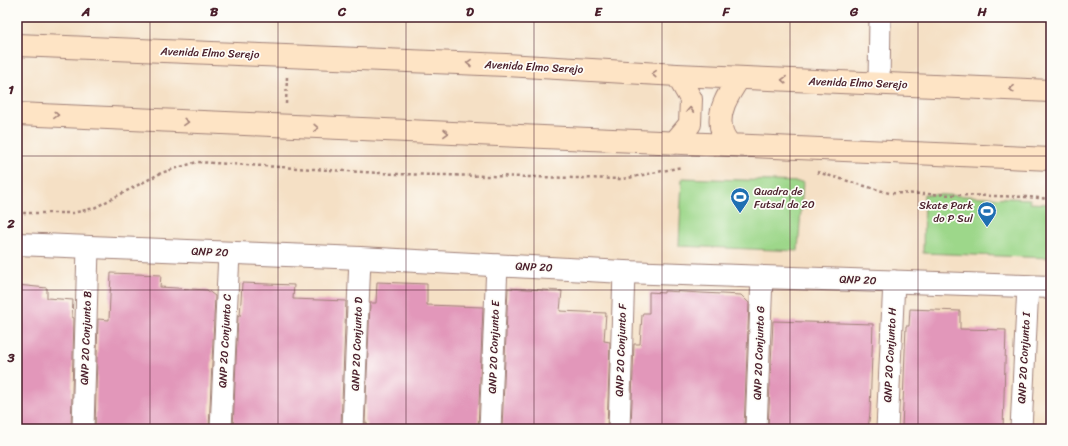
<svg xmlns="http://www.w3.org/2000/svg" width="1068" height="446" font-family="Sriracha,sans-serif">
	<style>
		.green { fill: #9dd78a; stroke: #747b5a }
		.building { fill: #e297ba }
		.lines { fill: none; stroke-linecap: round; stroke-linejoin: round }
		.minor-casing { stroke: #a08078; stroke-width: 23 }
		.tertiary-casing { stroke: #a08078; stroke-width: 24 }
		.secondary-casing { stroke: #a08078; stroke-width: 24 }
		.path { stroke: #a08078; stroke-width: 2.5; stroke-dasharray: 3 3; stroke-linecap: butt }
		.minor { stroke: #fff; stroke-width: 21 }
		.tertiary { stroke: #fff; stroke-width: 22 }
		.secondary { stroke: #fee4c5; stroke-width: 22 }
		.oneway { stroke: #a48278 }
		.grid { fill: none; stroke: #4a1f2b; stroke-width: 1; stroke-opacity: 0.55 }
		.labels { text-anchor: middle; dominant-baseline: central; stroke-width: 3.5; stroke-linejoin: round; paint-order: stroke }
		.street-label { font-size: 11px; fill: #4a1f2b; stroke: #fdfcf7 }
		.poi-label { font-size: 11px; fill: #4a1f2b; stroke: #fdfcf7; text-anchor: start }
		.neatline { fill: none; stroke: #4a1f2b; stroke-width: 1.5 }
		.grid-label { font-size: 13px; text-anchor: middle; font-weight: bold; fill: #4a1f2b }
	</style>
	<rect width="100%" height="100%" fill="#fdfcf7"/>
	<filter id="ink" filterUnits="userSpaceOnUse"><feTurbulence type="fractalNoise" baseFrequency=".025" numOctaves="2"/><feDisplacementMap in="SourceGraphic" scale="8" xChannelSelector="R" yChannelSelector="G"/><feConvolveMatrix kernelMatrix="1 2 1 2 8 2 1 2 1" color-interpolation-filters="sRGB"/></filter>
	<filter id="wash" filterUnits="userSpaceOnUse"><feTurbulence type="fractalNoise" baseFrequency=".012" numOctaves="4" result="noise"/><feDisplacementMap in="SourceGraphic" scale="16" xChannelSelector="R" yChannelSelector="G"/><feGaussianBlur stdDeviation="0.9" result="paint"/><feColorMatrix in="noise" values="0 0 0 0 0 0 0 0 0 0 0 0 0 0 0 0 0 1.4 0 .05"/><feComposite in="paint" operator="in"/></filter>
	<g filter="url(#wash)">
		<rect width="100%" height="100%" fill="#f5e0c5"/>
		<!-- green -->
		<path class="green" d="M682,178L803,182L798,251L679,246Z
			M924,194L1030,199V203L1051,204V258L923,253Z"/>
		<g id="blocks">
			<!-- building -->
			<path class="building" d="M111,273L161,275L160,287L207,290L215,296L209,429H95L98,319L109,320Z
				M377,282L427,284V305L483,307L478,429H367V422L365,423L370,303H376Z
				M242,283L294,285L293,299L346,301L341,426L334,427V429H233L238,315L240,317Z
				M17,285L47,288V298L73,300L72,317L74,318L71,429H17Z
				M508,288L562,291L560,311L606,313L604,341L610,342L607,429H502Z
				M664,291L741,295L749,303L744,429H631L634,344H640L642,315L643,313H649V292L664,293Z
				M910,309L960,311V329L1006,330L1003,429H902L906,326H909Z
				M773,321L873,324L870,413L868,429H768Z"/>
		</g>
	</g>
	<g filter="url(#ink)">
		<use href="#blocks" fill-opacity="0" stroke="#a08078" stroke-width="1"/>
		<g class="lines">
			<!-- minor casing -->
			<g class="minor-casing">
				<path id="minor" d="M879,84L880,17
					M83,429L88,248
					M221,429L229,253
					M353,429L360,258
					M490,429L497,265
					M619,429L624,272
					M756,429L762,277
					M887,429L894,281
					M1021,429L1028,286"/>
			</g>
			<!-- tertiary casing -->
			<g class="tertiary-casing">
				<path id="tertiary" d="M17,244L360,258L624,272L1051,287"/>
			</g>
			<!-- secondary casing -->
			<g class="secondary-casing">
				<path id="secondary" d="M17,45L506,65L677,75L1051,91
					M17,114L1051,159
					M674,143L690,124L691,99L677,75
					M730,145C727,141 723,136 722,131C716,112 729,93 739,78"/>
			</g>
			<!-- path -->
			<path class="path" d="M286,104L287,77
				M817,172L889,193L1028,197L1051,199
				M17,213H73L94,208L161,173L197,162L396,174L623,179L682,167"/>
			<!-- minor -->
			<use href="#minor" class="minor"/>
			<!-- tertiary -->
			<use href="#tertiary" class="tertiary"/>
			<!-- secondary -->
			<use href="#secondary" class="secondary"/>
		</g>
		<!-- one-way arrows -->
		<defs><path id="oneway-chevron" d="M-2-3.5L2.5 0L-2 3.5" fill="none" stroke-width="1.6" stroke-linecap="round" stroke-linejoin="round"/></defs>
		<g class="oneway">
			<use href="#oneway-chevron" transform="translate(469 63) rotate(-178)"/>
			<use href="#oneway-chevron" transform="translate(654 74) rotate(-177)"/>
			<use href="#oneway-chevron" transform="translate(784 80) rotate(-178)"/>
			<use href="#oneway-chevron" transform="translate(1012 89) rotate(-178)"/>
			<use href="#oneway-chevron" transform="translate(690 110) rotate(-87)"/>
			<use href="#oneway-chevron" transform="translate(56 115) rotate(3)"/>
			<use href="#oneway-chevron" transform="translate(186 122) rotate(3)"/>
			<use href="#oneway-chevron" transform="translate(316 128) rotate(2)"/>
			<use href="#oneway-chevron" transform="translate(446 133) rotate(2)"/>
		</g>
	</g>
	<!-- grid -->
	<path class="grid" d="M150,17V429M278,17V429M406,17V429M534,17V429M662,17V429M790,17V429M918,17V429M17,156H1051M17,290H1051"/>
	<!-- icons -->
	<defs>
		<g id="stadium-pin" transform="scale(1)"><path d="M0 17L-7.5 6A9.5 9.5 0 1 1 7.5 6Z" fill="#1f6fb2" stroke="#fdfcf7"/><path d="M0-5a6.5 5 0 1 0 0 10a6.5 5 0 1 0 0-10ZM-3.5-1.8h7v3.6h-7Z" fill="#fff"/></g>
	</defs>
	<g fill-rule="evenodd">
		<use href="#stadium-pin" x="740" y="197"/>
		<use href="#stadium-pin" x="987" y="211"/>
	</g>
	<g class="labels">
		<!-- street labels -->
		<g class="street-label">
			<text transform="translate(210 53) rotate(2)">Avenida Elmo Serejo</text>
			<text transform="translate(534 67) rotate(3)">Avenida Elmo Serejo</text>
			<text transform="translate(858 83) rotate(2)">Avenida Elmo Serejo</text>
			<text transform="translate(210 252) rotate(2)">QNP 20</text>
			<text transform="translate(534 267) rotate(3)">QNP 20</text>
			<text transform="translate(858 280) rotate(2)">QNP 20</text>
			<text transform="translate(86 338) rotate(-88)">QNP 20 Conjunto B</text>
			<text transform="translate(225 341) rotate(-87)">QNP 20 Conjunto C</text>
			<text transform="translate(357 344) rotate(-88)">QNP 20 Conjunto D</text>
			<text transform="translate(494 347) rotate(-88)">QNP 20 Conjunto E</text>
			<text transform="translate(621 350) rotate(-88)">QNP 20 Conjunto F</text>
			<text transform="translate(759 353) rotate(-88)">QNP 20 Conjunto G</text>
			<text transform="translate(890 355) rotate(-87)">QNP 20 Conjunto H</text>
			<text transform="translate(1024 358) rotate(-87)">QNP 20 Conjunto I</text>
		</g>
		<!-- poi labels -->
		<g class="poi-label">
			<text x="754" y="191">Quadra de<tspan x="754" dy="13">Futsal da 20</tspan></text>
			<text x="973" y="205" text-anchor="end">Skate Park<tspan x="973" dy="13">do P Sul</tspan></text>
		</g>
	</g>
	<!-- margin -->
	<rect width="1068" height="446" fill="none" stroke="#fdfcf7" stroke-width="44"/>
	<rect x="22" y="22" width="1024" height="402" class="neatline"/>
	<g class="grid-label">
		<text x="86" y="16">A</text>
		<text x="214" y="16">B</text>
		<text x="342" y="16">C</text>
		<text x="470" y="16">D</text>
		<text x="598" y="16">E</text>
		<text x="726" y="16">F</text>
		<text x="854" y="16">G</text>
		<text x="982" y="16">H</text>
		<text x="11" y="94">1</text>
		<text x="11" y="228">2</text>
		<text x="11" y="362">3</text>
	</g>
</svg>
